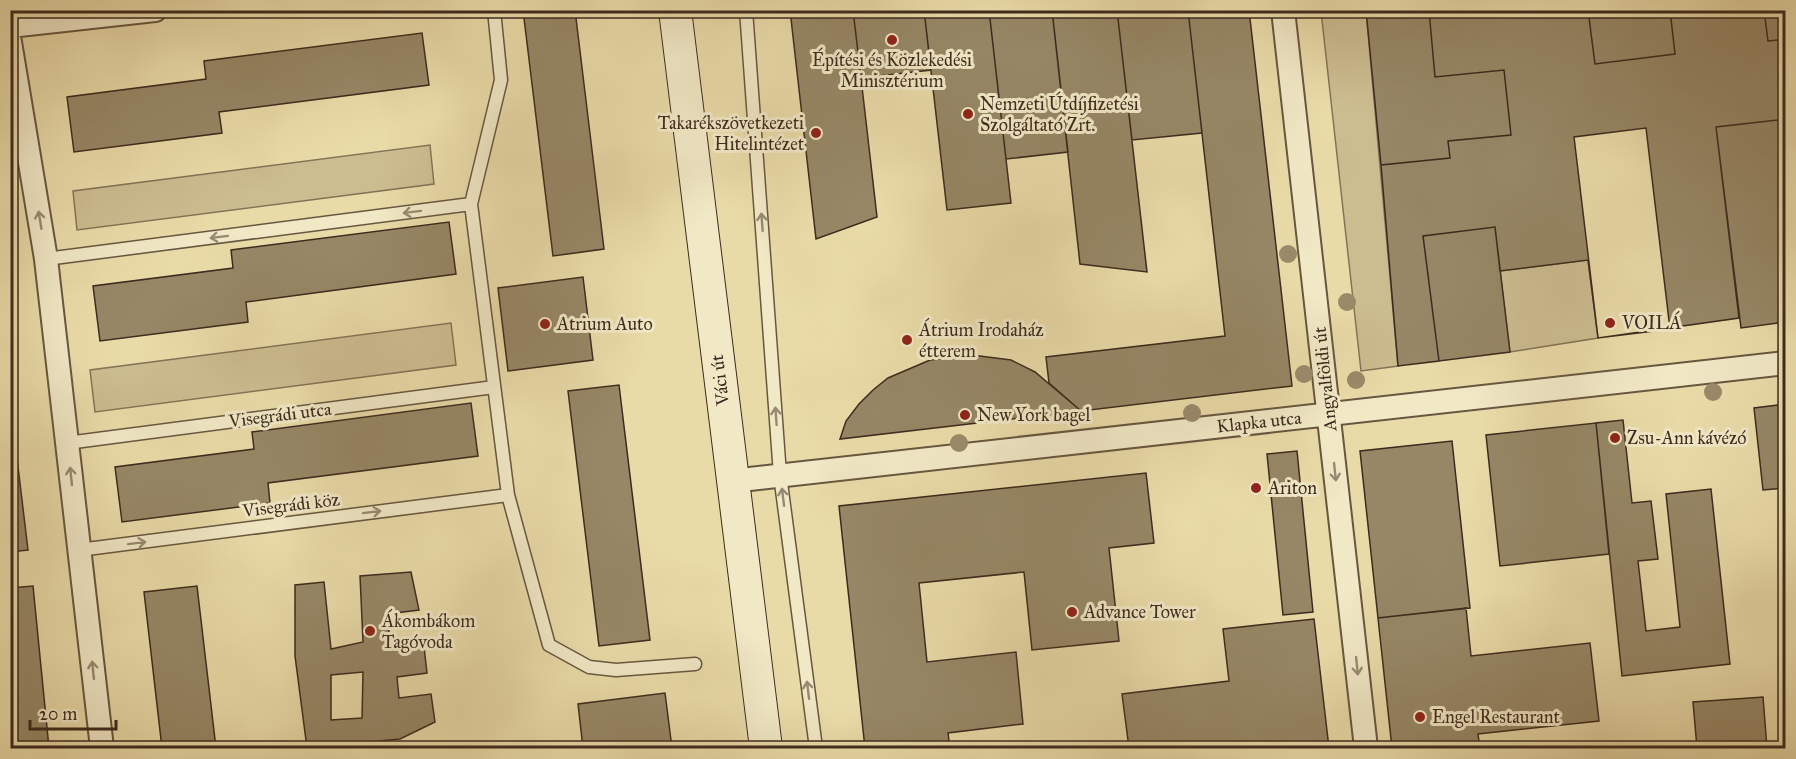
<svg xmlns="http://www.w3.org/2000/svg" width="1796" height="759" font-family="'IM FELL Great Primer',serif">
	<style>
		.green { fill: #ccbd91; stroke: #847458; stroke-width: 1.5 }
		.building { fill: #968766; stroke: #3d2b1e; stroke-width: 1.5; fill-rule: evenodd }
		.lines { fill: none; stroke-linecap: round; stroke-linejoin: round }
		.service-casing { stroke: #685740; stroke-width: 15 }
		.minor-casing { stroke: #685740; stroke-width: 26 }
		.secondary-casing { stroke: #3d2b1e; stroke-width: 34 }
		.service { stroke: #f1e8c6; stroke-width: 12 }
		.minor { stroke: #f1e8c6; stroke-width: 22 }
		.secondary { stroke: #f1e8c6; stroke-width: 32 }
		.tree { fill: #9a8a69 }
		.oneway { stroke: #978a72 }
		.poi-dot { fill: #8f2418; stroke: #f1e8c6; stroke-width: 2 }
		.labels { text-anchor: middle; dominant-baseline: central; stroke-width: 6; stroke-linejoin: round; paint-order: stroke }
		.poi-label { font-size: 18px; fill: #3d2b1e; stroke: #f1e8c6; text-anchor: start }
		.street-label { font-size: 18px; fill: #3d2b1e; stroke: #f1e8c6 }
	</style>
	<rect width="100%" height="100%" fill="#e9dba8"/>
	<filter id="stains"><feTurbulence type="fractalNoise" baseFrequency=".00333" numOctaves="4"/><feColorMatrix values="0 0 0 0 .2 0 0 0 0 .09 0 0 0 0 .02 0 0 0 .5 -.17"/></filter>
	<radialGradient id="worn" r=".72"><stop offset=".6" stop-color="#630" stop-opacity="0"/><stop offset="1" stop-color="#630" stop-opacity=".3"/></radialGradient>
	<!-- green -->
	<path class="green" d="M1321,11H1366L1398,366L1361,371Z
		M430,145L434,184L77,230L73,191Z
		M1588,260L1598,338L1510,352L1500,271Z
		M451,323L456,365L95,412L90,370Z"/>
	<!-- building -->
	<path class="building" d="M523,10H575L604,249L553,256Z
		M790,10H853L861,78L877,217L816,239Z
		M853,10H924L931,70L861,78Z
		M924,10H989L1011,203L947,210Z
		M989,10H1052L1068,152L1006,159Z
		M1052,10H1117L1147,272L1080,264Z
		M1117,10H1188L1202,133L1132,140Z
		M1188,10H1249L1292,386L1081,411L1049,383L1046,357L1225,336Z
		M1366,10H1429L1435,77L1504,70L1511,135L1448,141L1450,158L1381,165Z
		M1429,10H1588L1595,64L1675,54L1670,10H1764L1768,41L1786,39V119L1716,127L1739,318L1598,338L1588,260L1500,271L1495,227L1423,236L1439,361L1398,366L1381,165L1450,158L1448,141L1511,135L1504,70L1435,77Z
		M1588,10H1670L1675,54L1595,64Z
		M1764,10H1786V39L1768,41Z
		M422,33L429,85L219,112L222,133L74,152L67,97L206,79L204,61Z
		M1786,119V322L1741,328L1716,127Z
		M1646,128L1670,329L1598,338L1574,137Z
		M449,222L456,274L246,302L248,322L100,341L93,286L233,268L231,250Z
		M1495,227L1510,352L1439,361L1423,236Z
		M583,277L593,360L508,371L498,288Z
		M972,355L1011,360L1035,372L1081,411L840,439L846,421L859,404L873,390L888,378L930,360Z
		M619,385L650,640L599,646L568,391Z
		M10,400L28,550L10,552Z
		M471,403L478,456L268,483L270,503L122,522L115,467L254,449L252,432Z
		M1786,404V488L1763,490L1754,408Z
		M1623,420L1632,503L1651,501L1658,559L1638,561L1646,631L1680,627L1666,494L1711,489L1730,664L1622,676L1596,423Z
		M1596,423L1609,554L1500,566L1486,435Z
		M1452,441L1470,608L1378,618L1360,451Z
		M1297,451L1313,612L1283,615L1267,454Z
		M1146,473L1154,543L1109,548L1119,641L1032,650L1024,572L919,583L927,662L1016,652L1023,724L948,733L950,748H865L839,506Z
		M411,572L419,610L387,614L390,642L423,638L427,673L397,677L399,698L431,694L435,722L400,739L307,748L295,656V585L324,582L331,649L363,642L360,576ZM363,672L362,718L331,720V675Z
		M33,586L49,748H10V588Z
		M197,586L216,748H162L144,592Z
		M1466,608L1471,656L1590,643L1599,721L1478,734L1480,748H1392L1378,618Z
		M1314,619L1329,748H1129L1122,694L1229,681L1223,629Z
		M665,693L672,748H583L578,704Z
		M1763,697L1767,748H1697L1693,702Z"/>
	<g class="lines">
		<!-- service casing -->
		<g class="service-casing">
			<path id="service" d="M494,10L501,80L471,204L508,495L549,645L589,667L616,670L695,664
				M746,10L780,475L816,748
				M46,259L471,204
				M67,443L494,387
				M79,550L508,495"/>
		</g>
		<!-- minor casing -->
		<g class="minor-casing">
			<path id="minor" d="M1283,10L1366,748
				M10,26L155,10
				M10,42L46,259L102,748
				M732,481L1786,363"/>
		</g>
		<!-- secondary casing -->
		<g class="secondary-casing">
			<path id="secondary" d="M675,10L766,748"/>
		</g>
		<!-- service -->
		<use href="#service" class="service"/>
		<!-- minor -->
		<use href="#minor" class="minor"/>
		<!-- secondary -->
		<use href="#secondary" class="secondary"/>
	</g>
	<!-- trees -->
	<g class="tree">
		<circle cx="1288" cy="254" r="9"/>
		<circle cx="1347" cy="302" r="9"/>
		<circle cx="1304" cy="374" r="9"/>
		<circle cx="1356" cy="380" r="9"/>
		<circle cx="1713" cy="392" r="9"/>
		<circle cx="1192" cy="413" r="9"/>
		<circle cx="959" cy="443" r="9"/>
	</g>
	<!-- one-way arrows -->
	<defs><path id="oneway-shaft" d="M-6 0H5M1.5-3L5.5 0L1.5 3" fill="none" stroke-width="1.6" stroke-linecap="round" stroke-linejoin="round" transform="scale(1.5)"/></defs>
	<g class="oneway">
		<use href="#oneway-shaft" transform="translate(412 212) rotate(173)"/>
		<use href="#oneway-shaft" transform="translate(40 220) rotate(-99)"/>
		<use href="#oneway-shaft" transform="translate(762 222) rotate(-94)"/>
		<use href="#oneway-shaft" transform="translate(219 237) rotate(173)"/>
		<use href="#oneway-shaft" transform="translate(776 416) rotate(-94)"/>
		<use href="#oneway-shaft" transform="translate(1335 472) rotate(84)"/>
		<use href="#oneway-shaft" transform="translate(71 476) rotate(-96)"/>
		<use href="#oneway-shaft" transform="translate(783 497) rotate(-97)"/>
		<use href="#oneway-shaft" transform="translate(372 512) rotate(-7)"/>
		<use href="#oneway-shaft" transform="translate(137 543) rotate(-7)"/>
		<use href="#oneway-shaft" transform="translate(1357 666) rotate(84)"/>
		<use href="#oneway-shaft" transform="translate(93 670) rotate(-96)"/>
		<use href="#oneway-shaft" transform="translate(808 690) rotate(-97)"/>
	</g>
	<!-- markers -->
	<g class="poi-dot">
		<circle cx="892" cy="40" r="6"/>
		<circle cx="968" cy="114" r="6"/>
		<circle cx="816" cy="133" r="6"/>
		<circle cx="1610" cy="323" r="6"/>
		<circle cx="545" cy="324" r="6"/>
		<circle cx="907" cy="340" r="6"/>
		<circle cx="965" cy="415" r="6"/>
		<circle cx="1615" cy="438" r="6"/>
		<circle cx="1256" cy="488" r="6"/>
		<circle cx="1072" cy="612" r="6"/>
		<circle cx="370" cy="631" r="6"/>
		<circle cx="1420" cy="717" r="6"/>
	</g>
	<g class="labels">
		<!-- poi labels -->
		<g class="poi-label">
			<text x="892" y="60" text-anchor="middle">Építési és Közlekedési<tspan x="892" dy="21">Minisztérium</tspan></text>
			<text x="980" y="104">Nemzeti Útdíjfizetési<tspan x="980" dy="21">Szolgáltató Zrt.</tspan></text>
			<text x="804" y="123" text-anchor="end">Takarékszövetkezeti<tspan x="804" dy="21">Hitelintézet</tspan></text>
			<text x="1622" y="323">VOILÁ</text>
			<text x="557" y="324">Atrium Auto</text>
			<text x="919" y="330">Átrium Irodaház<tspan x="919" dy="21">étterem</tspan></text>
			<text x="977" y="415">New York bagel</text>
			<text x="1627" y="438">Zsu-Ann kávézó</text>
			<text x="1268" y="488">Ariton</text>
			<text x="1084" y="612">Advance Tower</text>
			<text x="382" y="621">Ákombákom<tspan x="382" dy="21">Tagóvoda</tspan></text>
			<text x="1432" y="717">Engel Restaurant</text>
		</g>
		<!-- street labels -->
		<g class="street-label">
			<text transform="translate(1325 379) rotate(-96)">Angyalföldi út</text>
			<text transform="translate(720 380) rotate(-97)">Váci út</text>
			<text transform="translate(280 415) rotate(-7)">Visegrádi utca</text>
			<text transform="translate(1259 422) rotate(-6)">Klapka utca</text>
			<text transform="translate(291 505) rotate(-7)">Visegrádi köz</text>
		</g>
	</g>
	<!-- margin -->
	<rect width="1796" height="759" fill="none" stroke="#e9dba8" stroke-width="36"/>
	<rect x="12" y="12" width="1772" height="735" fill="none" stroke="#3d2b1e" stroke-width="3"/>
	<rect x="18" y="18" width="1760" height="723" fill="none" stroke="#3d2b1e" stroke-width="1.5"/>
	<!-- scale -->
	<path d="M30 720v9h86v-9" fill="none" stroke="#3d2b1e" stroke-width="3"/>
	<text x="39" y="720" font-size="18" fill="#3d2b1e" stroke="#f1e8c6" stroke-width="4.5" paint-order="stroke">20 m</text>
	<rect width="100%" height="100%" filter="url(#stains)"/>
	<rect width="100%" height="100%" fill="url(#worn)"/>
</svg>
